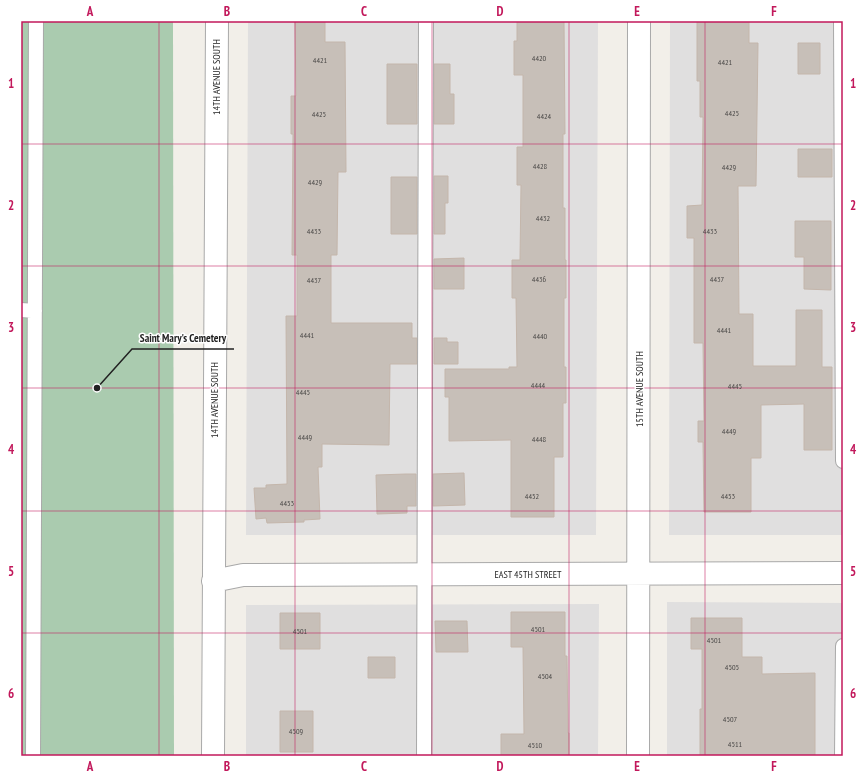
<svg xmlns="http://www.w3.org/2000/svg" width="864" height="777" font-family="'PT Sans Narrow',sans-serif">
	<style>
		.residential { fill: #e0dfdf }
		.cemetery { fill: #aacbaf }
		.building { fill: #c7bfb8; stroke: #c4b6ab }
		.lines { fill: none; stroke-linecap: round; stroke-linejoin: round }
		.service-casing { stroke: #a9a9a9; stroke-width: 16 }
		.minor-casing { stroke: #a9a9a9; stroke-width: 24 }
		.service { stroke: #fff; stroke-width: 14 }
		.minor { stroke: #fff; stroke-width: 22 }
		.grid { fill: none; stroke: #c2185b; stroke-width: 1; stroke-opacity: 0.55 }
		.labels { text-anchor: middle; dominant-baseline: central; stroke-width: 3; stroke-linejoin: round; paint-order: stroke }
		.number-label { font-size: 8px; fill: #4b4948 }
		.street-label { font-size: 10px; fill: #222; stroke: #fff }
		.leader { fill: none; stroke: #222; stroke-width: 1.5 }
		.callout-dot { fill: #222; stroke: #fff; stroke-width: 1.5 }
		.callout-label { font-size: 11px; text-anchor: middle; font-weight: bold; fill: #222; stroke: #fff; stroke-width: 3; stroke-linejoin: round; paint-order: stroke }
		.neatline { fill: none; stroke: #c2185b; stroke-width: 1.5 }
		.grid-label { font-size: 13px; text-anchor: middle; font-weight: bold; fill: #c2185b }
	</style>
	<rect width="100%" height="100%" fill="#f2efe9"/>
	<!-- residential -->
	<path class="residential" d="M248,21H598L596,535H246Z
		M670,21H843V535H669Z
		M667,602L843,603V756H667Z
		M599,604L598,756H246V605Z"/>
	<!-- cemetery -->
	<path class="cemetery" d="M21,21H173L174,756H21Z"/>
	<!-- building -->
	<path class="building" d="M295,21H325V42H345L346,172H338L337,255H331V323H412V338H417V364H390L389,445L322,444V467H318L320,519L304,520V522L267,523L266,518L256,519L254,488H266V485L287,484L286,316H297V255H292L293,134H291V96H296Z
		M517,21H564L565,134H563V208H565V260H566V298H564V367H566V403H563V457H554V517H511V440L449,441V397H445V369H509V367H517L516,298H512V260H520L521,185H517V147H523V75H514V41H517Z
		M697,21H749V43H758L756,186H738L739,314H753V366H796V310H822V367H832V450H804V404L761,405V458H751V512H704L703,442H698V421H704L703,343H694V238H687V206L702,205L703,117H700V81H697Z
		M798,43H820V74H798Z
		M387,64H417V124H387Z
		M434,64H450V94H454V124H434Z
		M798,149H832V177H798Z
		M434,176H448V203H445V234H434Z
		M391,177H417V234H391Z
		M795,221H831V290L804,289V257H795Z
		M464,258V289H434V259Z
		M434,338H447V342H458V364H434Z
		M464,473L465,505L433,506V474Z
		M406,474H416V506H407V513L377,514L376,475Z
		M511,612H565V656H567L568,733H569V756H501V734H524L523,647H511Z
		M280,613H320V649H280Z
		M691,618H742V657H762V674L815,673V756H700V709H702V649H691Z
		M435,621H467L468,652H436Z
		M368,657H395V678H368Z
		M280,711H313V752H280Z"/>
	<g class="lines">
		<!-- service casing -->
		<g class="service-casing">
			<path id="service" d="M841,21L843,461
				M21,310L35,311
				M33,756L36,21
				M424,756L426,21
				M842,756L843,646"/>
		</g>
		<!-- minor casing -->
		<g class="minor-casing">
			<path id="minor" d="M213,581L243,575L843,573
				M213,756L217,21
				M638,756L639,21"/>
		</g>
		<!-- service -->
		<use href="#service" class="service"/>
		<!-- minor -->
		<use href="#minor" class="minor"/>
	</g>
	<!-- grid -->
	<path class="grid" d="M159,21V756M295,21V756M432,21V756M569,21V756M705,21V756M21,144H843M21,266H843M21,388H843M21,511H843M21,633H843"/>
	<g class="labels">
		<!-- number labels -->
		<g class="number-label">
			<text x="539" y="58">4420</text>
			<text x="320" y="60">4421</text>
			<text x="725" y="62">4421</text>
			<text x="732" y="113">4425</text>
			<text x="319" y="114">4425</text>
			<text x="544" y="116">4424</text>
			<text x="540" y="166">4428</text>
			<text x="729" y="167">4429</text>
			<text x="315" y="182">4429</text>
			<text x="543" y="218">4432</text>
			<text x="314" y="231">4433</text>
			<text x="710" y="231">4433</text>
			<text x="539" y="279">4436</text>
			<text x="717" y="279">4437</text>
			<text x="314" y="280">4437</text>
			<text x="724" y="330">4441</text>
			<text x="307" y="335">4441</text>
			<text x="540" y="336">4440</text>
			<text x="538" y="385">4444</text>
			<text x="735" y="386">4445</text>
			<text x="303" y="392">4445</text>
			<text x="729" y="431">4449</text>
			<text x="305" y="437">4449</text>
			<text x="539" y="439">4448</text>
			<text x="532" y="496">4452</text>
			<text x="728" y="496">4453</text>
			<text x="287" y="503">4453</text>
			<text x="538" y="629">4501</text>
			<text x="300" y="631">4501</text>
			<text x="714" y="640">4501</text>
			<text x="732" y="667">4505</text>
			<text x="545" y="676">4504</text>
			<text x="730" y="719">4507</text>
			<text x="296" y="731">4509</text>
			<text x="735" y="744">4511</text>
			<text x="535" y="745">4510</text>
		</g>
		<!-- street labels -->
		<g class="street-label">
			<text transform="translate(216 77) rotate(-90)">14TH AVENUE SOUTH</text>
			<text transform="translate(639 389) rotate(-90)">15TH AVENUE SOUTH</text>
			<text transform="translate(214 400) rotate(-90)">14TH AVENUE SOUTH</text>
			<text x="528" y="574">EAST 45TH STREET</text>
		</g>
	</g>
	<!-- callouts -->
	<path class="leader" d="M97 388L132 349H234"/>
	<circle class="callout-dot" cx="97" cy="388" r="4"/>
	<g class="callout-label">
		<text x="183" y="342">Saint Mary's Cemetery</text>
	</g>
	<!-- border -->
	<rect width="864" height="777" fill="none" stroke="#ffffff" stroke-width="44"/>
	<rect x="22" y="22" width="820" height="733" class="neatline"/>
	<g class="grid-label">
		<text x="90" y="16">A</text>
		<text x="227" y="16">B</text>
		<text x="364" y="16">C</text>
		<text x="500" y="16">D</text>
		<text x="637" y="16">E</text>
		<text x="774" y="16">F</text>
		<text x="11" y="88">1</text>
		<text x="853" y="88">1</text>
		<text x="11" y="210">2</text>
		<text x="853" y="210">2</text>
		<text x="11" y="332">3</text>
		<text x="853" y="332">3</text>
		<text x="11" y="454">4</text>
		<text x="853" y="454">4</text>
		<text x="11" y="576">5</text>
		<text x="853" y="576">5</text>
		<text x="11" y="698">6</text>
		<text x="853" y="698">6</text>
		<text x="90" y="771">A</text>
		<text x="227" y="771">B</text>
		<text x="364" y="771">C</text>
		<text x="500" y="771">D</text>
		<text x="637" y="771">E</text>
		<text x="774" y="771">F</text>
	</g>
</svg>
